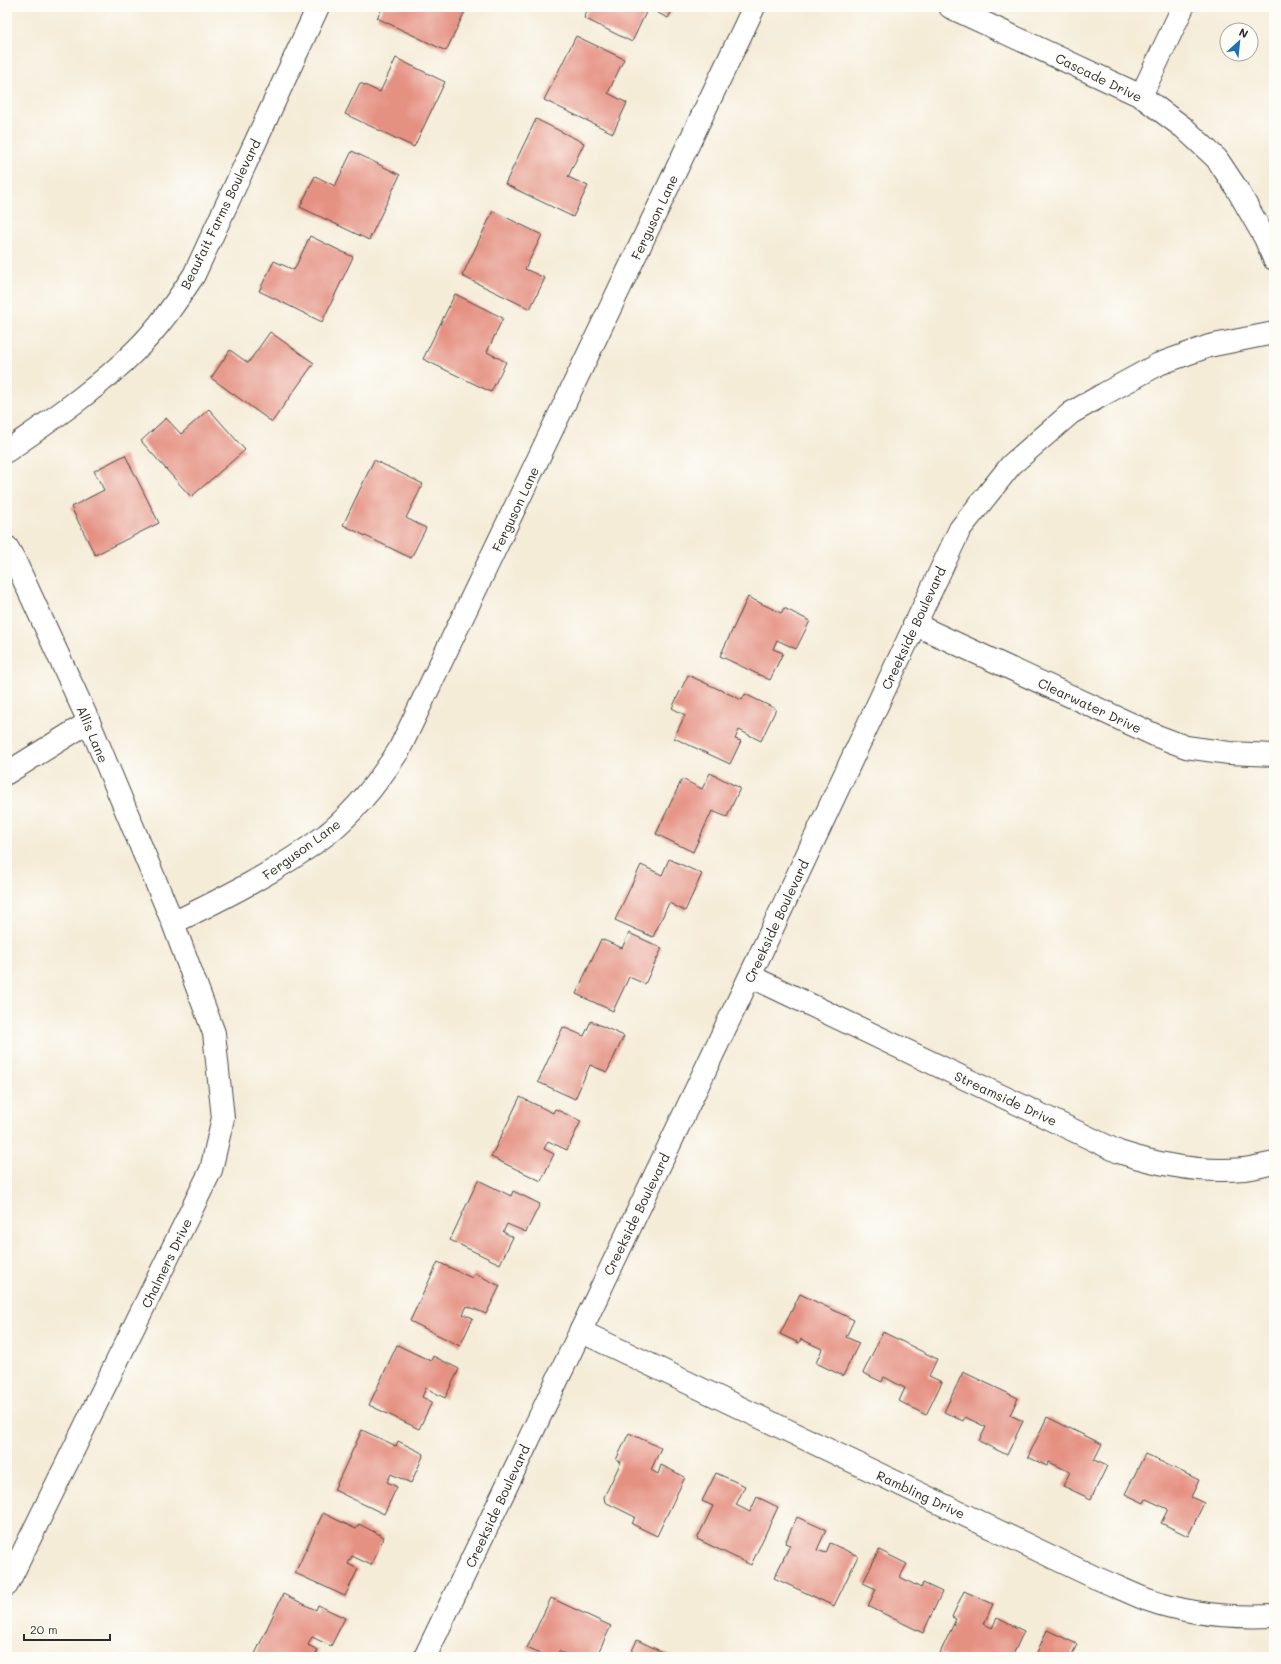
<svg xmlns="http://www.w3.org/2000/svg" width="1281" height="1664" font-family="Mali,sans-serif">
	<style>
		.building { fill: #e59182 }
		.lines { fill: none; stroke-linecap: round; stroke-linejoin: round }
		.minor-casing { stroke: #494845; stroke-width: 24 }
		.minor { stroke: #fff; stroke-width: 22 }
		.labels { text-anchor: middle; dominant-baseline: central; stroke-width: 3; stroke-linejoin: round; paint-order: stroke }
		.street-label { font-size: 13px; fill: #2b2b2b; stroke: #fdfcf7 }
	</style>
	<rect width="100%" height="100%" fill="#fdfcf7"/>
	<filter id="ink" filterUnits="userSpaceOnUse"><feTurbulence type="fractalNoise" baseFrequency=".025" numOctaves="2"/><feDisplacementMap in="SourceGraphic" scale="8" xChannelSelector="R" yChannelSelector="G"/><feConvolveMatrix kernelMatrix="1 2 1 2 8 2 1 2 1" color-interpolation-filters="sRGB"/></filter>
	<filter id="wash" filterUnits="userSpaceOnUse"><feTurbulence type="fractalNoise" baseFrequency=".012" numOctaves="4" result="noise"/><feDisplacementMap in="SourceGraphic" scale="16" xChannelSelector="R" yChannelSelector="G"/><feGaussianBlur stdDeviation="0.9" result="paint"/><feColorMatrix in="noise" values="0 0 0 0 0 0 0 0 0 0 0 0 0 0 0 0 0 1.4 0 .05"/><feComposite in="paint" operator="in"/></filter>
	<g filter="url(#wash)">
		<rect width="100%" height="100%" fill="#f5ecd8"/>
		<g id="blocks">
			<!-- building -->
			<path class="building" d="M383,7H467L446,51L377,18Z
				M589,7H674L668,18L648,8L632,42L584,18Z
				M576,36L624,59L608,93L627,103L613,133L544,100Z
				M396,58L445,82L414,147L345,114L360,83L380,92Z
				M536,119L584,143L568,177L588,186L573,217L505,184Z
				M352,151L400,175L369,240L300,207L315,176L335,186Z
				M493,211L542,235L525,269L545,278L530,309L462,276Z
				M310,236L353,257L322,322L259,291L274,261L294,270Z
				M455,294L503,318L487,352L506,362L491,392L423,359Z
				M270,332L314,363L272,422L211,378L230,350L248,363Z
				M209,409L245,450L191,497L141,441L166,418L181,434Z
				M125,455L159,523L95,555L71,507L104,490L94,471Z
				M374,460L423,484L406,518L426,528L411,558L343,525Z
				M748,597L781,613L784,608L810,621L796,649L777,640L773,649L783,653L770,680L720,656Z
				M688,675L742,700L745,694L776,709L761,741L739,730L735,739L741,741L730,764L674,738L685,715L672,708Z
				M710,773L740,788L727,817L712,811L693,852L656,834L682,779L702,789Z
				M669,859L702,874L685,911L669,903L653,937L615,920L641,865L662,875Z
				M629,933L662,948L645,984L629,977L613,1011L576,994L601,939L622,948Z
				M591,1021L624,1036L607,1072L590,1065L575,1099L538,1082L563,1027L584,1036Z
				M520,1097L553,1113L555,1109L581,1121L567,1150L548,1141L544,1149L554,1154L541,1181L491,1157Z
				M478,1180L511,1196L513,1191L540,1204L526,1232L507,1224L503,1232L513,1237L500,1264L450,1240Z
				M438,1262L472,1278L474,1273L500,1286L486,1314L467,1306L463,1314L473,1318L460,1346L410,1321Z
				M800,1294L854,1320L846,1337L859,1343L843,1376L816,1363L822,1349L801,1339L799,1343L780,1334Z
				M883,1332L937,1359L929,1376L942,1382L926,1415L899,1401L905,1388L884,1377L882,1382L863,1373Z
				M397,1345L431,1361L433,1356L459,1369L445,1398L426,1388L422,1397L432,1402L419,1429L369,1405Z
				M963,1372L1018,1398L1010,1415L1023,1421L1007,1455L979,1441L986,1427L965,1417L963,1421L944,1412Z
				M1047,1417L1102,1444L1094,1460L1107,1466L1091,1499L1063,1486L1070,1472L1049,1462L1047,1466L1028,1457Z
				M362,1430L396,1446L398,1441L424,1454L411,1483L391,1474L387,1482L397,1487L384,1514L334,1490Z
				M629,1433L661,1448L651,1470L658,1474L661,1465L685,1477L657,1536L632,1524L635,1517L605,1502L604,1497L621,1462L616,1460Z
				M1145,1454L1199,1480L1191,1497L1204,1503L1188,1536L1161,1523L1168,1509L1146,1499L1144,1503L1125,1494Z
				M716,1473L745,1486L736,1505L750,1512L757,1497L778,1507L751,1565L697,1539L713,1506L702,1501Z
				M323,1513L356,1529L359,1524L384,1537L371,1565L352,1556L348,1564L358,1569L345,1596L295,1573Z
				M797,1517L826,1530L817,1550L826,1553L830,1543L858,1556L834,1606L774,1578L790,1545L785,1543Z
				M879,1550L907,1564L900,1577L921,1588L923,1583L942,1592L923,1633L868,1606L876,1589L863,1583Z
				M964,1591L993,1604L984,1624L992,1628L997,1618L1024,1631L1012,1657H950L940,1653L956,1619L952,1617Z
				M283,1594L316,1610L318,1605L345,1618L331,1646L312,1637L308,1645L318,1650L315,1657H262L255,1654Z
				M551,1598L611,1626L596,1657H566L567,1655L559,1651L556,1657H547L527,1648Z
				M1047,1630L1077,1644L1071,1657H1035Z
				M637,1640L673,1657H629Z"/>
		</g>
	</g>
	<g filter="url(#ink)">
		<use href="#blocks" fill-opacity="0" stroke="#494845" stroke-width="1"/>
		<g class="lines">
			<!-- minor casing -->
			<g class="minor-casing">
				<path id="minor" d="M950,7L1141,96L1184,128L1217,159L1237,189L1265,238L1274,259
					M1141,96L1183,7
					M7,451C51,420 96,390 134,352C158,329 176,302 194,275L318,7
					M7,547L15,561L89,722L173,923L214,1033L223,1118L211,1170L7,1585
					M914,624L1157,736L1186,747L1229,753L1274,755
					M7,773L89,722
					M173,923C226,897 278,871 326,835C355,812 379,781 399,750L754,7
					M750,976L1119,1152C1159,1165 1202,1173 1244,1169C1254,1168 1264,1165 1274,1163
					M580,1331L1094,1577C1111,1584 1128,1592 1145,1599C1186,1614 1230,1618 1274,1616
					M425,1657L750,976L960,529L1011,465L1071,413L1104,394L1159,364L1209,346L1274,333"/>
			</g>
			<!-- minor -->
			<use href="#minor" class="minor"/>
		</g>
	</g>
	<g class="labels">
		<!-- street labels -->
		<g class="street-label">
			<text transform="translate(1099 77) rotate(26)">Cascade Drive</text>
			<text transform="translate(220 214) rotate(-64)">Beaufait Farms Boulevard</text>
			<text transform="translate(654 217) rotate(-65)">Ferguson Lane</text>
			<text transform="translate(515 509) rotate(-65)">Ferguson Lane</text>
			<text transform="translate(913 628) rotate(-65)">Creekside Boulevard</text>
			<text transform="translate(1090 705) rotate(25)">Clearwater Drive</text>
			<text transform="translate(93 734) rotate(67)">Allis Lane</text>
			<text transform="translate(301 849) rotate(-36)">Ferguson Lane</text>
			<text transform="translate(776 921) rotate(-65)">Creekside Boulevard</text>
			<text transform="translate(1006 1098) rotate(25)">Streamside Drive</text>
			<text transform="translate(636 1214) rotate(-64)">Creekside Boulevard</text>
			<text transform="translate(166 1263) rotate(-64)">Chalmers Drive</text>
			<text transform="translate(921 1494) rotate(25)">Rambling Drive</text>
			<text transform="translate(497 1506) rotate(-65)">Creekside Boulevard</text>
		</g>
	</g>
	<!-- margin -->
	<rect width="1281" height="1664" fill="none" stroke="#fdfcf7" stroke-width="24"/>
	<!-- north arrow -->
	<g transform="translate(1239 42) rotate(27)"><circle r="19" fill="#fdfcf7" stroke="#a9a8a5"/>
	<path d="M0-3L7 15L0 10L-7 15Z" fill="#1f6fb2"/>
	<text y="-6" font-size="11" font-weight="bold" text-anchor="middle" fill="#2b2b2b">N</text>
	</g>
	<!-- scale -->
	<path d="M24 1634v6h86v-6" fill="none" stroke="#2b2b2b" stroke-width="2"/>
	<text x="30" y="1634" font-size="12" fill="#2b2b2b" stroke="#fdfcf7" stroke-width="3" paint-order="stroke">20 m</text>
</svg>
